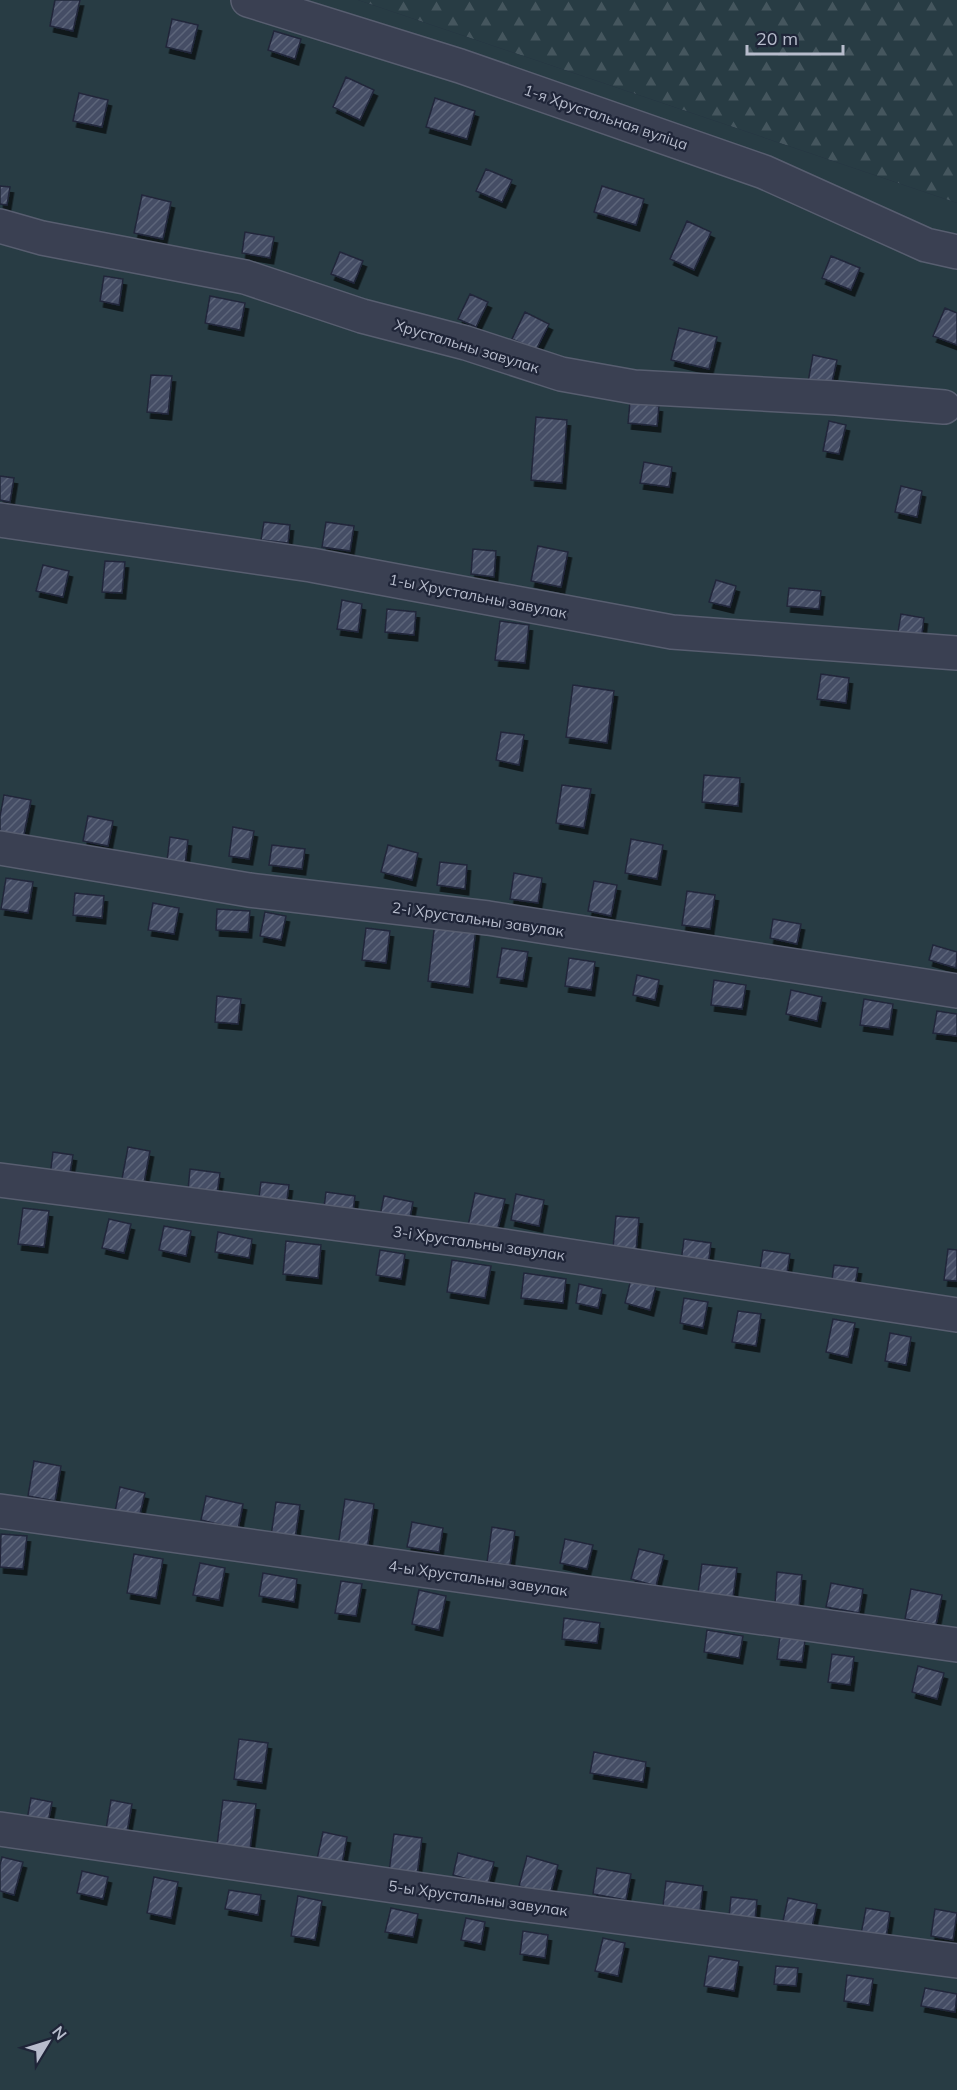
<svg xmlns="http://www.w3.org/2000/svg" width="957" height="2090" font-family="Mulish,sans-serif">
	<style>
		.forest { fill: url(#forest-firs) }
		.green { fill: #283c44 }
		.building { fill: url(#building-hatch); stroke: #21273a; stroke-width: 1.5; filter: url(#shadow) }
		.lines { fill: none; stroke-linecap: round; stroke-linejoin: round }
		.minor-casing { stroke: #585e70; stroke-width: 36 }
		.minor { stroke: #3a4052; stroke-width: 33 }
		.labels { text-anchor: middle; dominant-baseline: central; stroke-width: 4.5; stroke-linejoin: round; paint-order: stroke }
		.street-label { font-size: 15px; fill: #b7bccc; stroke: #1f2538 }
	</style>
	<defs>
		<pattern id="forest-firs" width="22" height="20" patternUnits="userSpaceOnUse" patternTransform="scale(1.5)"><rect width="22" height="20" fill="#283c44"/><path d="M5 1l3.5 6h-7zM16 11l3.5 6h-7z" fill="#45565e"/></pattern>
		<pattern id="building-hatch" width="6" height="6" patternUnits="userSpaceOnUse" patternTransform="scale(1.5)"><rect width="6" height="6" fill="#444d65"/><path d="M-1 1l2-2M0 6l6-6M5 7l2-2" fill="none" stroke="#5d657a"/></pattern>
		<filter id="shadow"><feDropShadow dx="3.5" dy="6" stdDeviation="0" flood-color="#0009"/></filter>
	</defs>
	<rect width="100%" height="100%" fill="#262e43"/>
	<!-- forest -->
	<path class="forest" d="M358,0H957V203Z"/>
	<!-- green -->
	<path class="green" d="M0,0H358L957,203V2090H0Z"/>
	<!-- building -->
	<path class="building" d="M55,0H80L73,31L50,26Z
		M172,19L198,25L191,53L166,47Z
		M274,31L301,39L295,59L268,50Z
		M346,77L374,90L360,120L333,107Z
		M79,93L108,100L102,127L73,121Z
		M435,98L475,111L467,139L426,127Z
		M486,169L512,180L502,202L476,191Z
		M0,186L10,187L7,205L0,204Z
		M602,186L644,199L636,225L594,212Z
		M142,195L171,202L163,239L134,233Z
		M687,221L711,232L694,270L670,259Z
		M245,232L274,237L270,258L242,253Z
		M340,252L363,261L354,283L331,274Z
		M831,256L860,268L851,290L822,278Z
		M104,276L123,279L119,305L100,301Z
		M470,294L488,302L476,327L458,319Z
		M210,296L245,303L240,330L205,323Z
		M945,308L957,313V345L933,336Z
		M525,312L549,324L536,350L512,339Z
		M679,328L717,337L709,369L671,360Z
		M813,355L837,360L831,387L808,382Z
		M151,375L172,376L168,414L147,412Z
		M630,402L659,406L657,426L628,423Z
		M536,417L567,420L562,483L531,480Z
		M829,421L846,425L839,454L823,451Z
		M644,462L672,467L669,487L640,483Z
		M0,476L14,478L10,502L0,500Z
		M901,486L922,491L917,517L895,512Z
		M264,522L290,525L288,543L261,540Z
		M326,522L354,526L350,551L322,547Z
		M538,546L568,552L561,587L531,581Z
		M473,549L496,551L494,577L471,574Z
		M105,561L125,562L122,593L102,592Z
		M43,565L69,571L63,597L36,591Z
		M716,580L736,586L730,607L709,602Z
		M789,588L821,591L819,609L787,606Z
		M342,600L362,604L358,632L337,629Z
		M387,609L416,612L414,635L385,632Z
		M901,614L924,618L921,641L897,638Z
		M500,621L529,625L525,663L495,660Z
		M821,674L849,678L846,703L817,699Z
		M573,685L614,691L607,743L566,737Z
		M501,732L524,735L519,765L496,760Z
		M704,775L740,778L738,806L702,802Z
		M562,785L591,789L584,828L556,823Z
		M4,795L31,800L23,839L0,834V816Z
		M88,816L113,821L108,846L83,841Z
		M233,827L254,831L249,859L229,856Z
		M170,837L188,840L185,864L167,861Z
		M631,839L663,845L657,879L625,873Z
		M272,845L305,849L302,869L269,865Z
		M388,845L418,853L412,880L381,872Z
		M440,862L467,865L465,889L437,885Z
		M514,873L542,878L538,903L510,899Z
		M6,878L33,882L28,913L1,909Z
		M594,881L617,885L611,916L588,911Z
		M687,891L715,895L710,929L682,925Z
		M75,893L104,896L102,918L73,915Z
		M153,903L179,908L174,934L148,930Z
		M217,909L250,911L248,932L216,930Z
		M265,912L286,916L281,940L260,936Z
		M773,919L801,924L797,944L770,938Z
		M435,922L476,928L469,987L428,981Z
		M366,928L390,931L386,963L362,960Z
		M933,945L957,952L956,968L929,960Z
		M502,948L528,952L523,981L497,977Z
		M569,958L595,962L591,990L565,986Z
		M637,975L659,980L655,1000L633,995Z
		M714,980L746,985L742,1009L711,1005Z
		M791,990L822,997L817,1021L786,1014Z
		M217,996L241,999L238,1024L215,1022Z
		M864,999L893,1004L889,1029L860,1025Z
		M937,1011L957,1014V1036L933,1033Z
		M128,1147L150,1151L143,1188L121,1184Z
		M53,1152L73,1155L69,1179L50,1176Z
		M190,1169L220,1173L217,1194L188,1190Z
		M261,1182L289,1185L286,1207L258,1204Z
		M326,1192L355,1196L352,1219L323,1215Z
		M475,1193L505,1199L497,1232L468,1226Z
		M516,1194L544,1200L539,1226L511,1220Z
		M384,1196L413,1202L409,1223L380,1216Z
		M23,1208L49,1211L44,1247L18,1244Z
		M616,1216L639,1218L636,1251L613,1248Z
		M109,1219L131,1224L124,1253L102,1248Z
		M164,1226L191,1231L186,1256L159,1250Z
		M218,1232L252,1239L249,1258L215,1252Z
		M684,1239L711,1243L708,1266L681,1262Z
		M286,1241L321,1245L318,1278L283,1274Z
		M948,1249L957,1250V1281L944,1280Z
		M380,1250L405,1254L401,1279L376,1275Z
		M763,1250L790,1254L786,1279L759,1275Z
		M452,1260L491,1266L485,1298L447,1292Z
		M834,1265L858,1268L854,1291L831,1287Z
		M524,1273L566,1279L563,1303L521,1298Z
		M631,1279L656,1286L650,1310L625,1303Z
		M579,1284L602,1289L598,1308L576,1303Z
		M684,1298L708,1302L703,1328L680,1323Z
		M738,1311L761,1314L756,1346L732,1342Z
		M833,1319L855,1323L848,1357L826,1352Z
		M890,1333L911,1337L906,1365L885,1361Z
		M34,1461L61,1466L55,1501L28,1496Z
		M120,1487L145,1493L139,1518L115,1512Z
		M206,1496L243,1504L238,1529L201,1520Z
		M345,1499L374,1504L367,1550L338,1546Z
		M276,1502L300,1505L295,1539L271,1536Z
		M412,1522L443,1528L439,1552L407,1547Z
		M492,1527L515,1531L510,1565L487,1562Z
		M1,1534L27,1536L23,1569L0,1567Z
		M565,1539L593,1545L587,1569L560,1563Z
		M639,1549L664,1555L656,1586L631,1579Z
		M134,1554L163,1559L156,1598L127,1593Z
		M200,1563L225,1568L219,1600L193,1595Z
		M702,1564L737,1568L733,1597L698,1593Z
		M777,1572L802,1575L799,1606L775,1603Z
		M263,1573L297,1579L294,1602L259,1596Z
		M341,1581L362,1584L356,1616L335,1613Z
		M831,1583L863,1589L859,1613L826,1607Z
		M911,1589L942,1595L936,1625L905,1619Z
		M419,1590L446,1596L439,1630L412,1624Z
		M564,1618L600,1623L597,1643L562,1639Z
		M707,1630L743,1636L739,1658L704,1652Z
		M780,1636L805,1640L802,1662L777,1659Z
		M832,1654L854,1657L850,1685L828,1682Z
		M918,1666L944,1673L937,1699L912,1692Z
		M239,1739L268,1743L262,1783L234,1779Z
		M594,1752L646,1762L643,1782L590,1773Z
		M31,1798L52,1802L48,1823L27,1819Z
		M111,1800L132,1804L127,1832L106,1829Z
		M223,1800L256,1804L250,1849L217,1845Z
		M323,1832L347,1837L342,1864L317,1859Z
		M394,1834L422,1838L417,1875L389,1872Z
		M458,1853L494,1862L488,1885L453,1875Z
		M527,1856L558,1865L550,1895L519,1886Z
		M2,1857L23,1862L14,1895L0,1891V1865Z
		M597,1868L631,1874L626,1900L593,1894Z
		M82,1871L108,1877L103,1899L77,1893Z
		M154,1877L178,1882L171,1918L147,1913Z
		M666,1881L703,1886L700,1911L663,1906Z
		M229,1890L261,1895L258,1915L225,1909Z
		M298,1896L322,1901L315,1940L291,1936Z
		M731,1897L757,1900L755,1920L729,1917Z
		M788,1898L817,1904L812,1927L783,1921Z
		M391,1908L418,1914L413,1937L385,1932Z
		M866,1908L890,1912L886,1938L861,1934Z
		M935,1909L957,1913L953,1940L931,1936Z
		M466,1918L485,1922L481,1944L461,1940Z
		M523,1931L548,1935L545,1958L520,1954Z
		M603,1938L625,1943L618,1976L595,1971Z
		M709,1956L739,1961L734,1991L704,1986Z
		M776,1966L798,1968L796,1986L774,1984Z
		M847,1975L873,1979L869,2005L844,2001Z
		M925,1988L957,1994L955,2012L921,2006Z"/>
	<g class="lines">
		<!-- minor casing -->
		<g class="minor-casing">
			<path id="minor" d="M248,0L460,66L764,172L926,245L957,252
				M0,226L42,238L245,277L362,316L466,343L561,374L634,387L836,398L944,407
				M0,520L311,565L672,632L957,653
				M0,848L249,890L488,918L957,991
				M0,1180L471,1241L957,1315
				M0,1511L957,1645
				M0,1829L512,1903L957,1961"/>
		</g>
		<!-- minor -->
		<use href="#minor" class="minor"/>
	</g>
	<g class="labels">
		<!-- street labels -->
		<g class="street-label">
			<text transform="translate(606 117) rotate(19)">1-я Хрустальная вуліца</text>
			<text transform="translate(467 346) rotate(17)">Хрустальны завулак</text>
			<text transform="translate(478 596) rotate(11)">1-ы Хрустальны завулак</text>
			<text transform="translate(478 919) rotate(8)">2-і Хрустальны завулак</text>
			<text transform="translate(479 1243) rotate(8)">3-і Хрустальны завулак</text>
			<text transform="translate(478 1578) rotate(8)">4-ы Хрустальны завулак</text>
			<text transform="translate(478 1898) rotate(8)">5-ы Хрустальны завулак</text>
		</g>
	</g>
	<!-- north arrow -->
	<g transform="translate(48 2042) rotate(52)" stroke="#1f2538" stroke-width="4.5" paint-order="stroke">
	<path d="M0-4.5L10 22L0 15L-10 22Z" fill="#b7bccc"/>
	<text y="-9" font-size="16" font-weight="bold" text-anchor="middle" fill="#b7bccc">N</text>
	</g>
	<!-- scale -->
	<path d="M747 45v9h96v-9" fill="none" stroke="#b7bccc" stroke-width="3"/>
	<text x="756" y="45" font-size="18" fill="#b7bccc" stroke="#1f2538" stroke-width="4.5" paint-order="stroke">20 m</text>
</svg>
